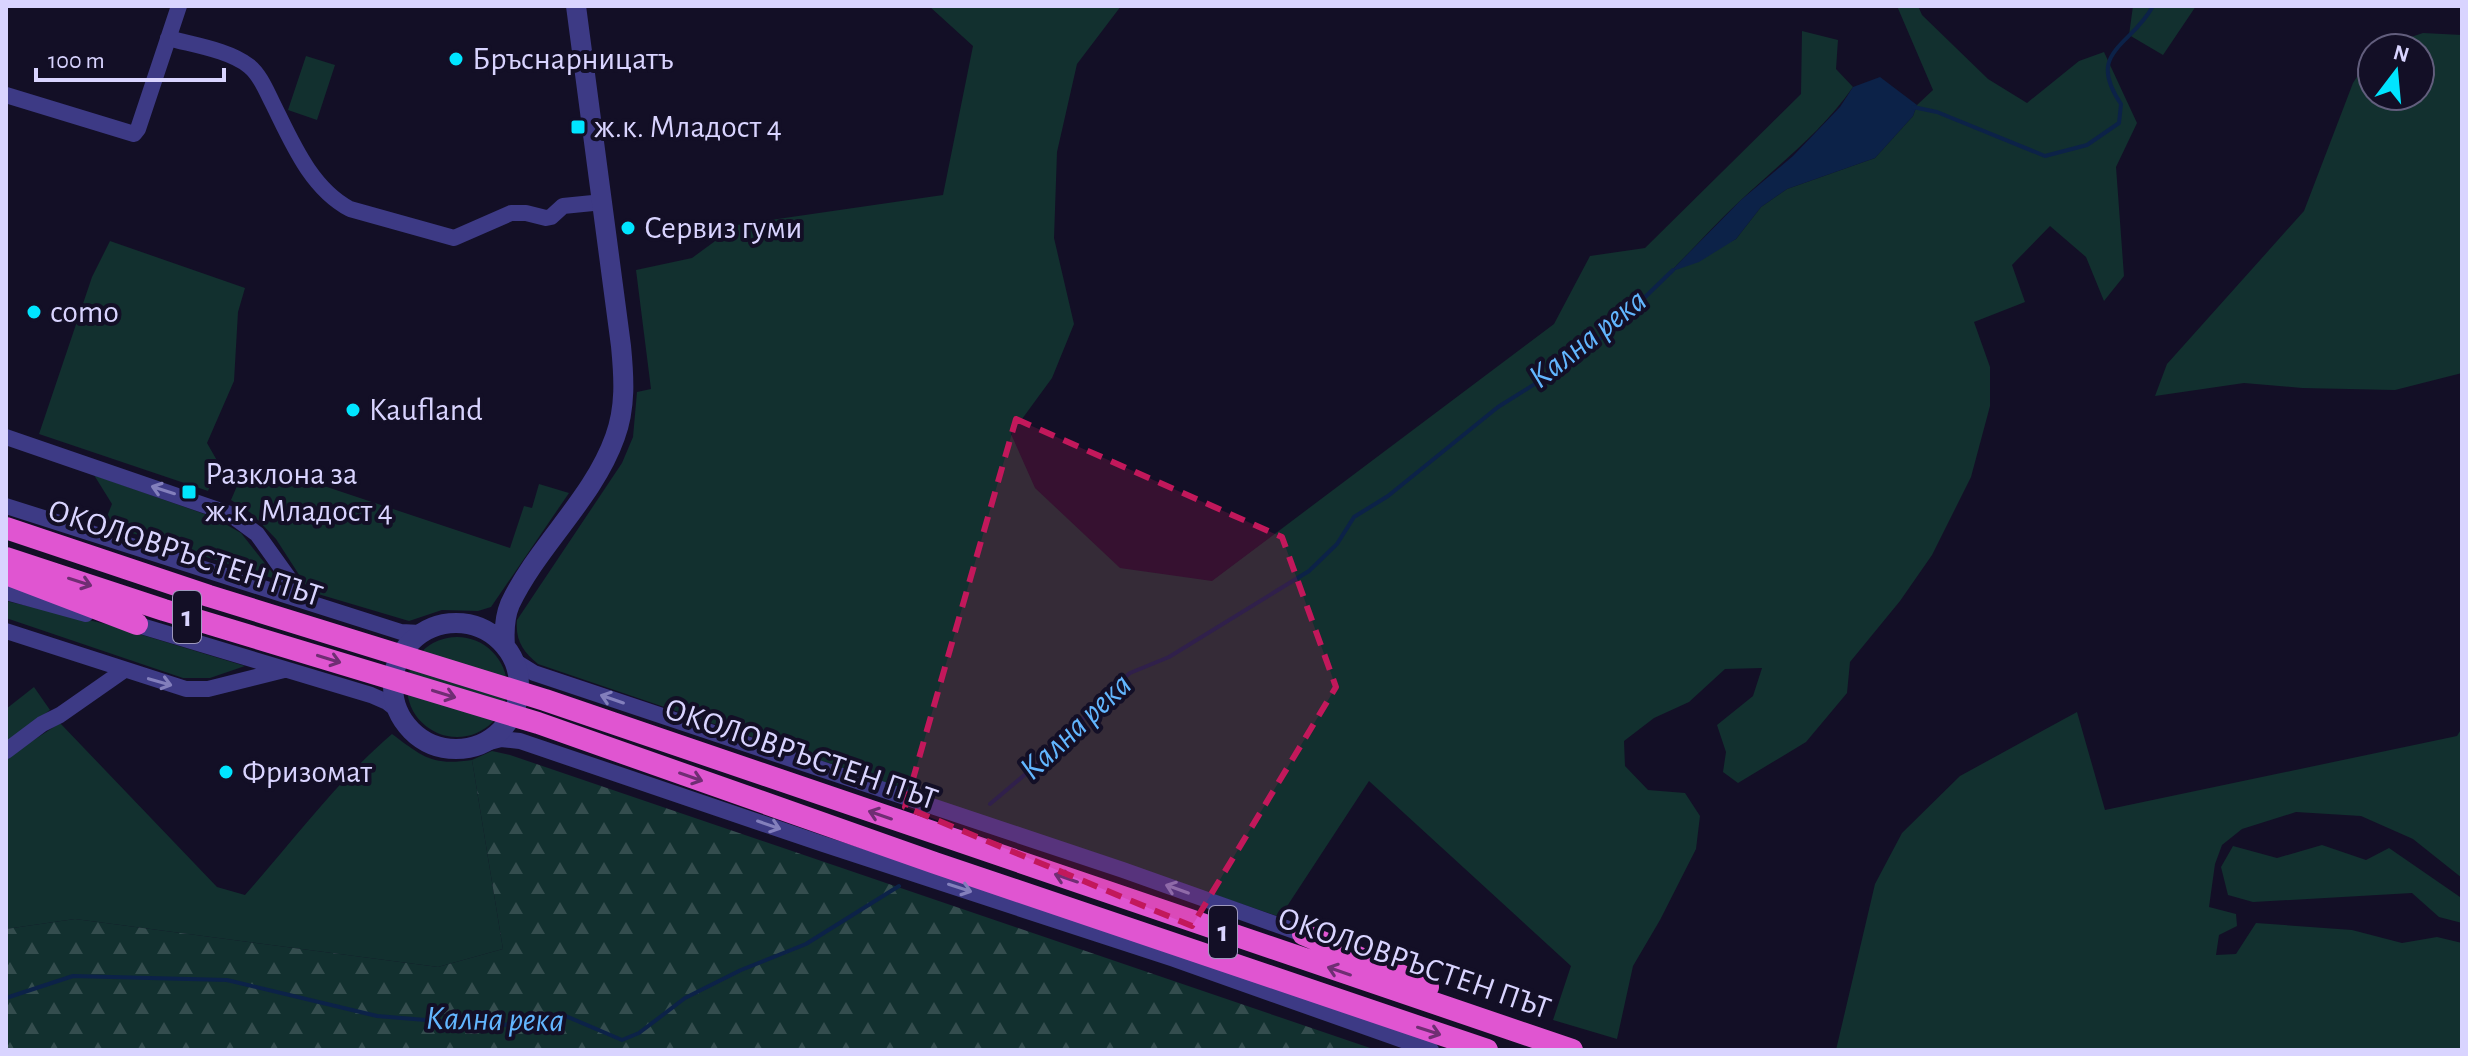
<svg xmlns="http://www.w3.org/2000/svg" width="2468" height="1056" font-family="'Alegreya Sans',sans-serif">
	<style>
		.green { fill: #12302f }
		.forest { fill: url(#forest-firs) }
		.water { fill: #0c2248 }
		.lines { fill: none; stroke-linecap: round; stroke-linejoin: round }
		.stream { stroke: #0c2248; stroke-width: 4 }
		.minor { stroke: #3d3a85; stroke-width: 16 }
		.tertiary { stroke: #3d3a85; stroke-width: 20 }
		.trunk { stroke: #e055d1; stroke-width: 22 }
		.oneway { stroke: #837fbc }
		.oneway2 { stroke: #6f2e73 }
		.marked { fill: #c2185b; fill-opacity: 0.2; stroke: #c2185b; stroke-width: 6; stroke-dasharray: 16 10; stroke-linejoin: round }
		.poi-dot { fill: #00e5ff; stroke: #130f26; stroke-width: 3 }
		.labels { text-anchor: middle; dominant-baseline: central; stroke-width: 8; stroke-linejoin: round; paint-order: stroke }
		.shield { fill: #130f26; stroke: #9e99be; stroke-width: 2 }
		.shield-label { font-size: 30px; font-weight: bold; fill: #d9d4ff }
		.poi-label { font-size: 32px; fill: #d9d4ff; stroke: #130f26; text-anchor: start }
		.street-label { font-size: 32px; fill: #d9d4ff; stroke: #130f26 }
		.water-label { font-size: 34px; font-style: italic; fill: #62b6ff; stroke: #130f26 }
	</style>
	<defs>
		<pattern id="forest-firs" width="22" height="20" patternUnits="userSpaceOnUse" patternTransform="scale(2)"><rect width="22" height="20" fill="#12302f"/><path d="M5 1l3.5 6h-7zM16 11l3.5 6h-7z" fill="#344d4e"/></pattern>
	</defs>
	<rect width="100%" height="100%" fill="#130f26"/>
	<!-- green -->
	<path class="green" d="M929,6H1121L1077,64L1057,152L1054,238L1074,324L1052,378L1011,434L1035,488L1120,568L1212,581L1554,324L1590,256L1645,248L1801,94L1802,31L1838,40L1836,69L1853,87C1820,134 1782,161 1741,200C1717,222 1695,247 1672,270L1736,239L1761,207L1787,189L1875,158L1913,116L1917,105L1933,90L1897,6H1918L1922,15L1988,79L2027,103L2079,61L2104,52L2137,123L2116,167L2124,276L2104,301L2086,257L2050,226L2012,265L2025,302L1974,322L1990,367V406L1971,477L1932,555L1900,601L1850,662L1847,693L1806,742L1738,783L1723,772L1726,752L1717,725L1753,696L1762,668L1725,669L1689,702L1654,718L1624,741L1625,766L1648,790L1685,793L1700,816L1696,849L1660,920L1633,966L1617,1039L1553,1020L1571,966L1369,781L1280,917L538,664C523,652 515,640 517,620L622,463L633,437L637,392L651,389L636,270L692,258L737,225L943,195L973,46Z
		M2133,6H2196L2163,55L2129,35Z
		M2423,33L2462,35V373L2395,390L2302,388L2244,383L2155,396L2167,364L2304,211L2353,83L2372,54V96H2420V48H2378Z
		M306,56L335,65L317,120L288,110Z
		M110,241L245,288L238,312L234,381L207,443L219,464L208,491L39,434L92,277Z
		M282,472L510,548L524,506L532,508L539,484L569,493L491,607L478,611L442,610L409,621L318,594L305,584L276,539L251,513L231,500L237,486Z
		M94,475L213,517L241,533L278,580L104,524L112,504Z
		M6,601L106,624L245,666L210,678H183L6,618Z
		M407 687a50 50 0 1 1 100 0a50 50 0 1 1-100 0Z
		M34,687L50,710L6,743V709Z
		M2077,712L2105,810L2457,736L2462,728V878L2413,839L2361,816L2296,812L2242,829L2222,845L2215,864L2209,907L2236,914L2237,926L2219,935L2216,955L2236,954L2256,923L2352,930L2402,943L2437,937L2462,943V1050H1836L1875,884L1902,833L1960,776Z
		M60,723L217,887L245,895C293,841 337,781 392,734C423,757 432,766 472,760L503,949L438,967L75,919L6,929V758Z
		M2322,845L2366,860L2389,848L2460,897L2462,896V923L2439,917L2412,893L2253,902L2228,895L2221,867L2233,846L2277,858Z"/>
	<!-- forest -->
	<path class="forest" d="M492,751L510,755L1376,1050H6V929L75,919L438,967L503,949L472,760Z"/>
	<!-- water -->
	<path class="water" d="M1880,77L1917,105L1913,116L1875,158L1787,189L1761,207L1736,239L1699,262L1670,272L1741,200L1793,156L1840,107L1853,87Z"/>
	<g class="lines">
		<!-- stream -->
		<path class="stream" d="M1913,107L1937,112L2045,156L2087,145L2119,123L2121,104C2085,51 2131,47 2153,6
			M990,804L1073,734L1090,708L1130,673L1169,657L1309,571L1337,544L1354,517L1388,496L1498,407L1562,367L1609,332L1673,270
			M6,998L73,976L227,980L377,1016L499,1026L561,1014L622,1040L639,1033L685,998L741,970L806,944L899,886"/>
		<!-- minor -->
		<path class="minor" d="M168,38C193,45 229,50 249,66C260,75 266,90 272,102C291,140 310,188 350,209L454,238L511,213H526L546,218L551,217L563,206L603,202
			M6,95L134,134L138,129L179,6
			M6,437L230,514L257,534L305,601
			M6,506L401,632L420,633
			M6,592L86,614
			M128,622L371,695L387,702L396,709
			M6,631L186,689H208L284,670
			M513,660L534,673L1123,870L1303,934
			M482,744L501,739L520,741L823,844L1174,959L1431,1050
			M6,751L42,724L60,715L123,671"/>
		<!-- tertiary -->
		<path class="tertiary" d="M393 686a63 63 0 1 1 126 0a63 63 0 1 1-126 0Z
			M505,646C504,633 505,616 510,604C538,545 593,499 615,437C626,407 624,377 621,346L576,6"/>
		<!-- trunk -->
		<path class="trunk" d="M6,528L209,596L545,700L1572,1050
			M6,558L164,610L538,723L935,863L1487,1050
			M6,574L137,624
			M1303,934L1428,987"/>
	</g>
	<!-- one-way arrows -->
	<defs><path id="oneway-shaft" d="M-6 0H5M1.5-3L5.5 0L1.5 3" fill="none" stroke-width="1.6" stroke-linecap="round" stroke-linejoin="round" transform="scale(2)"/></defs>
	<g class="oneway">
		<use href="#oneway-shaft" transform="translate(163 490) rotate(-162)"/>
		<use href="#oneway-shaft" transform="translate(160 682) rotate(16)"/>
		<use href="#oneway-shaft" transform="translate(612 699) rotate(-161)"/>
		<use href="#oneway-shaft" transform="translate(769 825) rotate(19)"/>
		<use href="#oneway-shaft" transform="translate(960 888) rotate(18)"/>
		<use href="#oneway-shaft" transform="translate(1177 889) rotate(-160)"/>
	</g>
	<g class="oneway2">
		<use href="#oneway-shaft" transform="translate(80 582) rotate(18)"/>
		<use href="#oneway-shaft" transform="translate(329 659) rotate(17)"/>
		<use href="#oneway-shaft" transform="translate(444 694) rotate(17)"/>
		<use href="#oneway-shaft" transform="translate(691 777) rotate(19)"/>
		<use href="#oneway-shaft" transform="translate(880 815) rotate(-161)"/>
		<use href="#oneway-shaft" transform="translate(1066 878) rotate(-161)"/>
		<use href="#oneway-shaft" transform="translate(1339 971) rotate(-161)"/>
		<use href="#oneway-shaft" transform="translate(1429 1031) rotate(18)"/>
	</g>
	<!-- marked area -->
	<path class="marked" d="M1016,419L1282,537L1336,687L1192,926L905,807Z"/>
	<!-- markers -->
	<g class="poi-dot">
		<circle cx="456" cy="59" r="8"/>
		<rect x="570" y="119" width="16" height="16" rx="4"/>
		<circle cx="628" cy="228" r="8"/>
		<circle cx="34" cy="312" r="8"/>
		<circle cx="353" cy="410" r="8"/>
		<rect x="181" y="484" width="16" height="16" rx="4"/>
		<circle cx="226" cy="772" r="8"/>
	</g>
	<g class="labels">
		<!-- shield labels -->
		<g class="shield">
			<rect x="173" y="591" width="28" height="52" rx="6"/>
			<rect x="1209" y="906" width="28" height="52" rx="6"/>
		</g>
		<g class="shield-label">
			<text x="187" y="617">1</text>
			<text x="1223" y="932">1</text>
		</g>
		<!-- poi labels -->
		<g class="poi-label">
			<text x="472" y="59">Бръснарницатъ</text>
			<text x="594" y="127">ж.к. Младост 4</text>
			<text x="644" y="228">Сервиз гуми</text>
			<text x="50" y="312">como</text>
			<text x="369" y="410">Kaufland</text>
			<text x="205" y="474">Разклона за<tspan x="205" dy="37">ж.к. Младост 4</tspan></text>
			<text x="242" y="772">Фризомат</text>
		</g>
		<!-- street labels -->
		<g class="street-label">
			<text transform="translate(185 553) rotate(18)">ОКОЛОВРЪСТЕН ПЪТ</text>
			<text transform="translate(801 754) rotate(19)">ОКОЛОВРЪСТЕН ПЪТ</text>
			<text transform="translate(1414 963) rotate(19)">ОКОЛОВРЪСТЕН ПЪТ</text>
		</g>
		<!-- water labels -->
		<g class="water-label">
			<text transform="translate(1588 339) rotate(-38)">Кална река</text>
			<text transform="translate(1076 727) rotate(-43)">Кална река</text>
			<text transform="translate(495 1020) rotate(1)">Кална река</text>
		</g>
	</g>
	<!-- border -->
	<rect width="2468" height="1056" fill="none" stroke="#d9d4ff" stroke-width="16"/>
	<!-- north arrow -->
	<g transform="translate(2396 72) rotate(16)"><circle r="38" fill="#130f26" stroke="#625e7d" stroke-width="2"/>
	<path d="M0-6L14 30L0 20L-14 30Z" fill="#00e5ff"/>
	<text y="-12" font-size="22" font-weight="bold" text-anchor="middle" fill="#d9d4ff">N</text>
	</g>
	<!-- scale -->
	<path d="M36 68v12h188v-12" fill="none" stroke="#d9d4ff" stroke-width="4"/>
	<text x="48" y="68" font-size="24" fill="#d9d4ff" stroke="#130f26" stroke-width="6" paint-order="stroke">100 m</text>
</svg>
